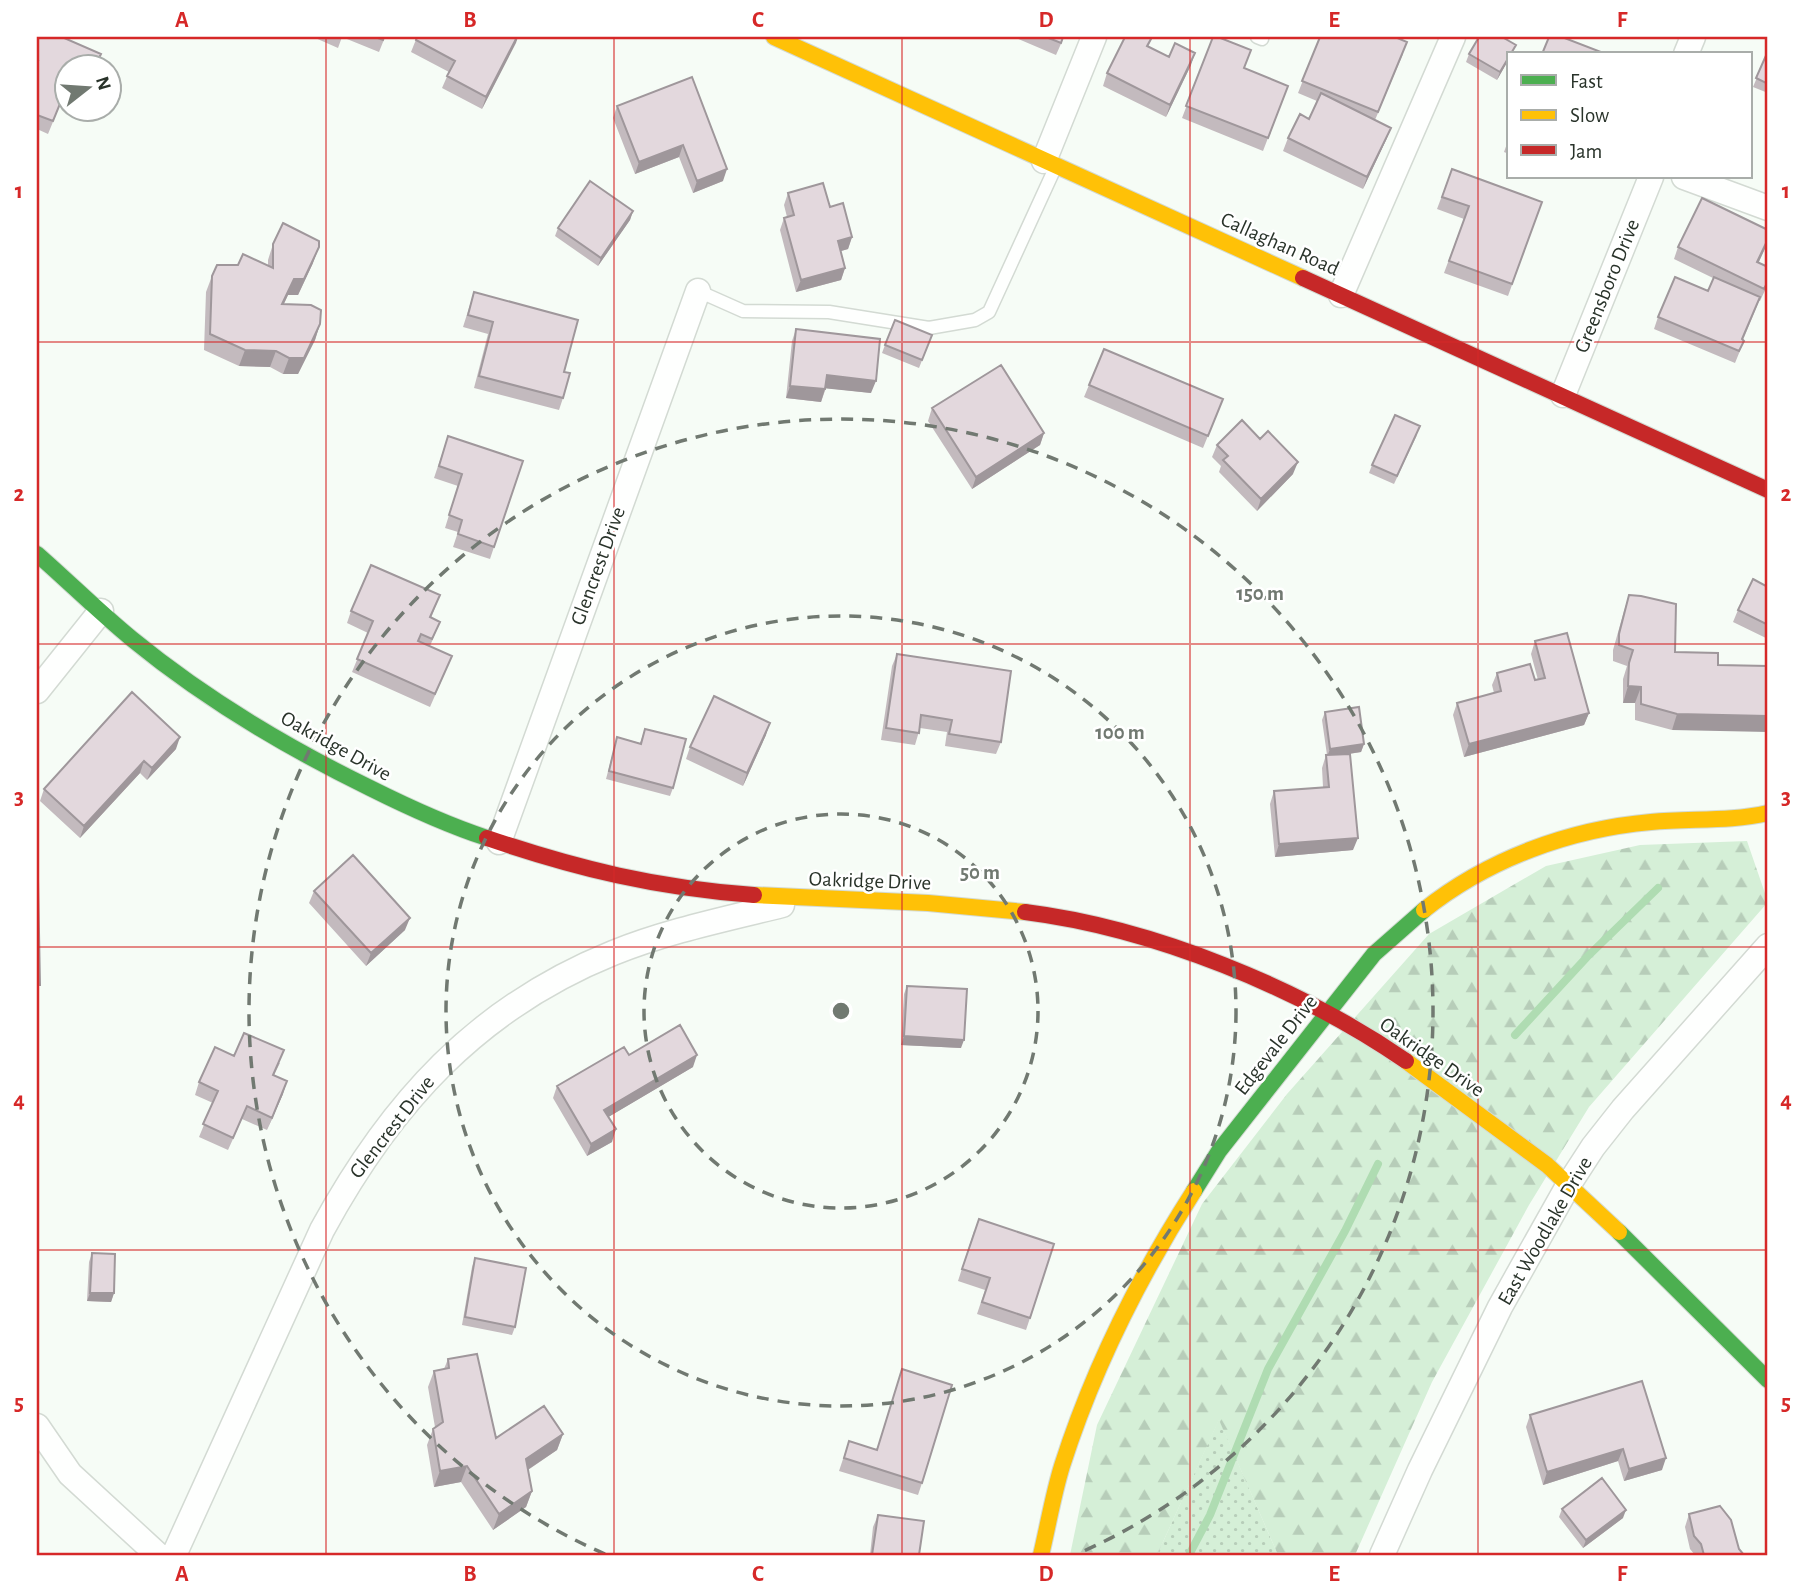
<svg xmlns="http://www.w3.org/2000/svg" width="1805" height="1592" font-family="'Alegreya Sans',sans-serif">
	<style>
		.grass { fill: url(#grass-dots) }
		.forest { fill: url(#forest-firs) }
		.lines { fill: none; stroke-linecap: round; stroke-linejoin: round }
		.stream { stroke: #afdcb2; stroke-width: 8 }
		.lane-casing { stroke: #d3dad3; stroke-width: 15 }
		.street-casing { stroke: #d3dad3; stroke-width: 27 }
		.fast-casing { stroke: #d3dad3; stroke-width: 18 }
		.slow-casing { stroke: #d3dad3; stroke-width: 18 }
		.jam-casing { stroke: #d3dad3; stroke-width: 18 }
		.lane { stroke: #fefffe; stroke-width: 12 }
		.street { stroke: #fefffe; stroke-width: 24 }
		.fast { stroke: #4caf50; stroke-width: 16 }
		.slow { stroke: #ffc107; stroke-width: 16 }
		.jam { stroke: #c62828; stroke-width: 16 }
		.wall { fill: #c3babe }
		.shaded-wall { fill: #9f979b }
		.building { fill: #e3d8dd; stroke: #9f979b; stroke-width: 2 }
		.grid { fill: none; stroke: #d62828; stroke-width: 2; stroke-opacity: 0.55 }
		.ring { fill: none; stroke: #717971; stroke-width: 3.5; stroke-dasharray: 12 9 }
		.labels { text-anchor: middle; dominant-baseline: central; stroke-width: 5; stroke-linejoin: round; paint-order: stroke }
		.street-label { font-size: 21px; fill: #29332a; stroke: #fff }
		.centre { fill: #717971; stroke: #fff; stroke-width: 3.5 }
		.ring-label { font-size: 21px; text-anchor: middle; font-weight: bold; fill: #717971; stroke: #fff; stroke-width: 5; stroke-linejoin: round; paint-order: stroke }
		.neatline { fill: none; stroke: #d62828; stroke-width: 2.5 }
		.grid-label { font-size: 23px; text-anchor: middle; font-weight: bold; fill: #d62828 }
	</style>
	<defs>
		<pattern id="grass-dots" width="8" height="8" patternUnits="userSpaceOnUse" patternTransform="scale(1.75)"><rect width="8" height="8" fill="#d5efd7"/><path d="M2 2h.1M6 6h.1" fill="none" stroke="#b7cdb9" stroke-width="1.8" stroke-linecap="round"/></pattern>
		<pattern id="forest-firs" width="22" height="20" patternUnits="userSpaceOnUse" patternTransform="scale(1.75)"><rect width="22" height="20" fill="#d5efd7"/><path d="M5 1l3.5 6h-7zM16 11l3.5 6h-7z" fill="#b7cdb9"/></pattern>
	</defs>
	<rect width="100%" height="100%" fill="#f6fcf6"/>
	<!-- grass -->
	<path class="grass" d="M1219,1419L1278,1555H1157Z"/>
	<!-- forest -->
	<path class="forest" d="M1747,841L1768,902L1589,1107L1529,1205L1432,1382L1355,1555H1278L1219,1420L1157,1555H1070L1097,1425L1202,1204L1287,1094L1429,934L1546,866L1640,845Z"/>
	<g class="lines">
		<!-- stream -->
		<path class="stream" d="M1515,1035L1587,957L1658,888
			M1189,1555L1210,1515L1268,1369L1345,1231L1378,1164"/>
		<!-- lane casing -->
		<g class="lane-casing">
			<path id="lane" d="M1257,37L1262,39
				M698,291L743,311L829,312L929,328L975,320L989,312L1055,168"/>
		</g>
		<!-- street casing -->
		<g class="street-casing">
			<path id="street" d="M1686,54L1693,37
				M1044,161L1094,37
				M1684,177L1768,208
				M1341,295L1453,37
				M1563,395L1651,177
				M37,691L101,611
				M499,842L698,291
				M37,1426L70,1474L158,1555
				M174,1555L322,1230C391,1103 477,1008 613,953C667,931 726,919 782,905
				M1382,1555L1420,1470L1500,1307L1569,1184L1593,1147L1623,1109L1768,946"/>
		</g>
		<!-- fast casing -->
		<g class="fast-casing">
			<path id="fast" d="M37,554C69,582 99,612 132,639C204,698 286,747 370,788C408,807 447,825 487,838
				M1194,1191L1219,1151L1374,954L1424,910
				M1619,1232L1768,1380"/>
		</g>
		<!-- slow casing -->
		<g class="slow-casing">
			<path id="slow" d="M774,37L1303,278
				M754,895L928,903L1025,912
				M1424,910C1488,859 1570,829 1651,822C1690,818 1729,822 1768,813
				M1406,1061L1547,1165L1619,1232
				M1041,1555C1048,1526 1053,1495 1062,1466C1093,1369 1139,1277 1194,1191"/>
		</g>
		<!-- jam casing -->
		<g class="jam-casing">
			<path id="jam" d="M1303,278L1768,490
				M487,838C578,869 657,888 754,895
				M1025,912C1153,928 1300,988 1406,1061"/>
		</g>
		<!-- lane -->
		<use href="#lane" class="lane"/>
		<!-- street -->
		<use href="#street" class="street"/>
		<!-- fast -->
		<use href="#fast" class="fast"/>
		<!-- slow -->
		<use href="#slow" class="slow"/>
		<!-- jam -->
		<use href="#jam" class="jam"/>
	</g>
	<!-- wall -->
	<path class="wall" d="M37,37L101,54L96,66H66V90L48,134L37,129Z
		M313,37H385L379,52L342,37L338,48Z
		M417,37H518L482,109L442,88L449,72L411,52Z
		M1016,37H1064L1056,55L1016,38Z
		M1153,37L1148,47L1169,57L1191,65L1166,117L1103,86L1107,73Z
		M1213,37L1244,69L1288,86L1263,151L1182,118Z
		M1320,37H1403L1402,40L1403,54L1375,120L1391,128L1386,140L1363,189L1283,151L1288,138L1309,119L1317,101L1298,93Z
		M1768,51V93L1753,87Z
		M1469,54H1509V59L1497,80L1466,62Z
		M692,77L723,181L693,193L679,157L635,174L613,118L617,106Z
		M1509,138V154L1504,152Z
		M1452,169L1542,202L1508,296L1444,273L1464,219L1437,209Z
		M788,193L830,207L852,237L848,249L841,251L845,268L841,280L796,292L780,230L784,218L787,217L784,205Z
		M633,211L630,220L598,266L555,236L558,228Z
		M1768,230V242L1759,262L1768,284L1760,301H1759L1743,340L1744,341L1735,363L1654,329L1658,317L1708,291L1713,278L1674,259L1678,247Z
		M273,244L313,263L298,295H288L284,304L320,324L315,340L298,374H283L270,367L239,366L204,350L206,292L212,276L268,265V260Z
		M474,292L564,372L563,398L559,410L474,388L488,334L463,327Z
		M796,329L871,393L826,388L821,402L786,398L792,341Z
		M932,335L919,368L882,353L885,345Z
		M1089,385L1223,399L1203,448L1084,397Z
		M932,408L1044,433L1040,445L972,489L928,421Z
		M1417,435L1394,484L1369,473L1372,465Z
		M448,436L494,547L490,559L453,547L458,532L445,528L458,486L434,478Z
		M1217,445L1293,474L1257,511L1219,472L1221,466L1212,457Z
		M1768,587V639L1733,622L1738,610Z
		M440,595L431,618L440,622L430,646L447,668L430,707L352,672L368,633L347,623L351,611Z
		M1629,595L1675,652L1718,653L1672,730L1635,720V703H1623V679L1627,666L1613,661V650L1624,611Z
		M1535,641L1589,713L1584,725L1464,757L1453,715L1457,703L1494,693L1492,685L1497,673L1535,680H1538L1531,654Z
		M897,654L1001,742L996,754L945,746L947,732L920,728L915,745L881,740L892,666Z
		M1325,712L1364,744L1361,752L1349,754L1353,850L1275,857L1270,804L1274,791L1323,787L1322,768L1326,755H1327L1322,720Z
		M645,729L673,788L670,796L606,779L617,737L640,743Z
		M766,735L743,786L686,759L690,747Z
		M176,749L147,780L140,773L80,838L40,801L44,789Z
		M314,891L405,930L366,966L309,903Z
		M907,986L961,1048L901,1045L904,994Z
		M629,1055L693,1067L608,1117L612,1142L587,1156L553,1098L557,1086Z
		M234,1056L280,1063L274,1075L283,1094L267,1130L242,1119L228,1150L199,1137L213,1103L195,1095L199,1082Z
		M974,1231L1030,1318L1026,1330L977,1314L985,1290L958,1281Z
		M92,1253L114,1293L111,1302L87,1301L89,1262Z
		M475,1258L515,1327L512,1335L462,1325L472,1267Z
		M448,1359L496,1438L563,1434L557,1450L528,1470L532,1491L526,1507L493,1530L461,1482L434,1487L427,1445L433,1429L435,1427L428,1387L434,1371L444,1369Z
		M902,1369L922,1483L918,1495L839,1471L849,1441L877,1450Z
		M1642,1381L1662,1470L1624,1481L1618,1461L1543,1485L1526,1427L1530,1415Z
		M1562,1509L1623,1518L1583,1548L1559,1517Z
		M1689,1514L1739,1549L1744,1555H1695L1690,1549L1685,1527Z
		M878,1515L919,1555H870L873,1527Z"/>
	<!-- shaded-wall -->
	<path class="shaded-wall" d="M517,37H518L516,43L482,109L486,97Z
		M1195,53L1191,65L1166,117L1170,105Z
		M1509,56V59L1497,80L1500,72Z
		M1391,128L1386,140L1363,189L1367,177Z
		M683,145L679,157L635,174L639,162Z
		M727,169L723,181L693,193L697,181Z
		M633,211L630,220L598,266L601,258Z
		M852,237L848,249L834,253L838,241Z
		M1768,239V242L1753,274L1757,262Z
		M319,247L313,263L298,295H288L276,320L282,304L294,279Z
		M845,268L841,280L796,292L801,280Z
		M320,324L315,340L298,374H283L289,358Z
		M245,350L276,351L270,367L239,366Z
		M827,375L876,381L871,393L822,388Z
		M790,386L825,389L821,402L786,398Z
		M1044,433L1040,445L972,489L976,477Z
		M1298,462L1293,474L1257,511L1261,499Z
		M1628,686L1641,687L1635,703H1623Z
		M1589,713L1584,725L1464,757L1469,744Z
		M1677,714L1768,716V732L1672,730Z
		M770,723L766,735L743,786L747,773Z
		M180,737L176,749L147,780L152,768Z
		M1364,744L1361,752L1327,757L1330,749Z
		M144,761L140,773L80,838L84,826Z
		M1358,838L1353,850L1275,857L1279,844Z
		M410,918L405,930L366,966L371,953Z
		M904,1036L964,1040L961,1048L901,1045Z
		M697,1055L693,1067L600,1122L604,1110Z
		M287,1081L283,1094L267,1130L272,1118Z
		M616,1129L612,1142L587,1156L591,1144Z
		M90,1293H114L111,1302L87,1301Z
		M563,1434L557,1450L520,1475L526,1459Z
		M1623,1449L1618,1461L1543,1485L1547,1472Z
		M1666,1458L1662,1470L1624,1481L1629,1469Z
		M467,1466L461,1482L434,1487L440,1471Z
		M532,1491L526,1507L493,1530L499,1514Z
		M1626,1510L1623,1518L1583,1548L1586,1540Z"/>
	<!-- building -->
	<path class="building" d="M37,37H62L101,54L95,66H66V89L53,121L37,115V64L38,61H37Z
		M375,37H384L383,40Z
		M417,37H517L486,97L447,76L455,61L416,40Z
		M1046,37H1063L1061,43Z
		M1125,37H1152L1147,46L1169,57L1175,43L1195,53L1170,105L1107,73Z
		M1213,37H1218L1251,50L1244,68L1288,86L1268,138L1186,106Z
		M1320,37H1395L1407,42L1378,112L1302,81Z
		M1479,37H1502L1516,45L1500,72L1469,54Z
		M1549,37H1562L1601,52L1600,54H1542Z
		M1768,51V84L1756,78Z
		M692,77L727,169L697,181L683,145L639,162L617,106Z
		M1321,93L1391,128L1367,177L1288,138L1300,114L1309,119Z
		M1452,169L1542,202L1512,284L1449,261L1469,206L1442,197Z
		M590,181L633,211L601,258L558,228Z
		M823,183L830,207L843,203L852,237L838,241L845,268L801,280L784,218L794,215L788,193Z
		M1702,198L1768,230V239L1757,262L1768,267V281L1764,289L1678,247Z
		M283,223L319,241V247L304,279H294L282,304L311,305L321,310L320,324L304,358H289L276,351L245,350L210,334L212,276L217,265H238L243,254L273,268V244Z
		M1675,277L1708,291L1714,277L1760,297L1742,339L1744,341L1739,351L1658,317Z
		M474,292L578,320L564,372L570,373L563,398L479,376L493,322L468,315Z
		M895,320L932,335L922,360L885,345Z
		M796,329L880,339L876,381L827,375L825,389L790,386Z
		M1104,349L1223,399L1208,436L1089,385Z
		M1001,365L1044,433L976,477L932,408Z
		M1395,415L1420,426L1397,476L1372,465Z
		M1242,420L1260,439L1268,431L1298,462L1261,499L1223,460L1228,456L1217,445Z
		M448,436L523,461L494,547L458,534L462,520L449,515L462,474L439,466Z
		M371,565L440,595L430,617L440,622L432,639L421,634L418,641L452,656L435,694L357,659L373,621L351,611Z
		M1753,579L1768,587V625L1738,610Z
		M1629,595L1641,596L1676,604L1675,652L1718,653V665L1768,666V716L1677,714L1641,704V687L1628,686L1629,663L1633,650L1619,645V634Z
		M1567,633L1589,713L1469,744L1457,703L1501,691L1497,673L1530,664L1535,680L1545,678L1535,641Z
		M897,654L1011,671L1001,742L949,734L952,720L921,715L919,733L886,728Z
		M132,692L180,737L152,768L144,761L84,826L44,789Z
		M714,696L770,723L747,773L690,747Z
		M1359,707L1364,744L1330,749L1325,712Z
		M645,729L686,739L673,788L609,771L617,737L641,744Z
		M1350,754L1358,838L1279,844L1274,791L1329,787L1326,755Z
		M353,855L410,918L371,953L314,891Z
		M37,879H38L40,985H37Z
		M907,986L967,989L964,1040L904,1036Z
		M680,1025L697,1055L604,1110L616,1129L591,1144L557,1086L624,1047L629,1055Z
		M244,1033L284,1050L273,1075L287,1081L272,1118L247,1106L233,1138L203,1124L218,1091L199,1082L215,1047L234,1056Z
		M979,1219L1054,1244L1030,1318L982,1302L990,1278L962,1269Z
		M92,1253L115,1254L114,1293H90Z
		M475,1258L526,1268L515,1327L465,1317Z
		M477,1354L496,1438L544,1406L563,1434L526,1459L532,1491L499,1514L467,1466L440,1471L433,1429L443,1422L434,1371L449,1368L448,1359Z
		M902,1369L952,1385L922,1483L844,1458L849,1441L877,1450Z
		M1642,1381L1666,1458L1629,1469L1623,1449L1547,1472L1530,1415Z
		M1602,1478L1626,1510L1586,1540L1562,1509Z
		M1720,1506L1731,1520L1739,1549L1744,1555H1704L1701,1544L1694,1536L1689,1514Z
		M878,1515L924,1521L919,1555H872Z"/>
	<!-- grid -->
	<path class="grid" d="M326,37V1555M614,37V1555M902,37V1555M1190,37V1555M1478,37V1555M37,342H1768M37,644H1768M37,947H1768M37,1250H1768"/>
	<!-- distance rings -->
	<g class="ring">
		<circle cx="841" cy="1011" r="197"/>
		<circle cx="841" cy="1011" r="395"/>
		<path d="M605 1554A592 592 0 1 1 1077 1554"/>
	</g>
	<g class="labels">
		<!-- street labels -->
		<g class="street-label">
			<text transform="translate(1280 244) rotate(24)">Callaghan Road</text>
			<text transform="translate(1607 286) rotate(-68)">Greensboro Drive</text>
			<text transform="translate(598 566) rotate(-70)">Glencrest Drive</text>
			<text transform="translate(336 746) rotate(29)">Oakridge Drive</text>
			<text transform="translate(870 881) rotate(2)">Oakridge Drive</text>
			<text transform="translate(1276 1045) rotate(-52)">Edgevale Drive</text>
			<text transform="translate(1432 1057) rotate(35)">Oakridge Drive</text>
			<text transform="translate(392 1127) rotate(-52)">Glencrest Drive</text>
			<text transform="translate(1545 1231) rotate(-60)">East Woodlake Drive</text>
		</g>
	</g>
	<circle cx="841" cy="1011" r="10" class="centre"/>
	<g class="ring-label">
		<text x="1260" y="600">150 m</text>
		<text x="1120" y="739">100 m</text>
		<text x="980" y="879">50 m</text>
	</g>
	<!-- border -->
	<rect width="1805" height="1592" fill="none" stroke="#ffffff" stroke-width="77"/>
	<!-- legend -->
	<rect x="1507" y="52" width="245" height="126" fill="#ffffff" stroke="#a9adaa" stroke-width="2"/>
	<rect x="1521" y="75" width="35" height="10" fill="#4caf50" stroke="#a9adaa" stroke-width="2"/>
	<text x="1570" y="88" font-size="21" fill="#29332a">Fast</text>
	<rect x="1521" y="110" width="35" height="10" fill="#ffc107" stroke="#a9adaa" stroke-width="2"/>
	<text x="1570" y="122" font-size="21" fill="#29332a">Slow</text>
	<rect x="1521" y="145" width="35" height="10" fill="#c62828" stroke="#a9adaa" stroke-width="2"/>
	<text x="1570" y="158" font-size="21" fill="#29332a">Jam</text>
	<!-- north arrow -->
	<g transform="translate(88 88) rotate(73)"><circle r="33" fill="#ffffff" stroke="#a9adaa" stroke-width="2"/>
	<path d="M0-5L12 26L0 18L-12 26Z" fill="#717971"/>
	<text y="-10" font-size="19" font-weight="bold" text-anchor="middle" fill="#29332a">N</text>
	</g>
	<rect x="38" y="38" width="1728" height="1516" class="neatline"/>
	<g class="grid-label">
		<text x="182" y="27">A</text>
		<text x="470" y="27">B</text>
		<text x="758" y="27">C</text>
		<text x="1046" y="27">D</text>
		<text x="1334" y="27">E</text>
		<text x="1622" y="27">F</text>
		<text x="19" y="198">1</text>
		<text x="1786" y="198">1</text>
		<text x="19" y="501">2</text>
		<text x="1786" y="501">2</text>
		<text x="19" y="804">3</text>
		<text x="1786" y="804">3</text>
		<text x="19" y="1107">4</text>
		<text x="1786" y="1107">4</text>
		<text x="19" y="1410">5</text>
		<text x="1786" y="1410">5</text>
		<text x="182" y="1581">A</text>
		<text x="470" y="1581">B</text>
		<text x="758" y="1581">C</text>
		<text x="1046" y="1581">D</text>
		<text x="1334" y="1581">E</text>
		<text x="1622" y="1581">F</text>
	</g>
</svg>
